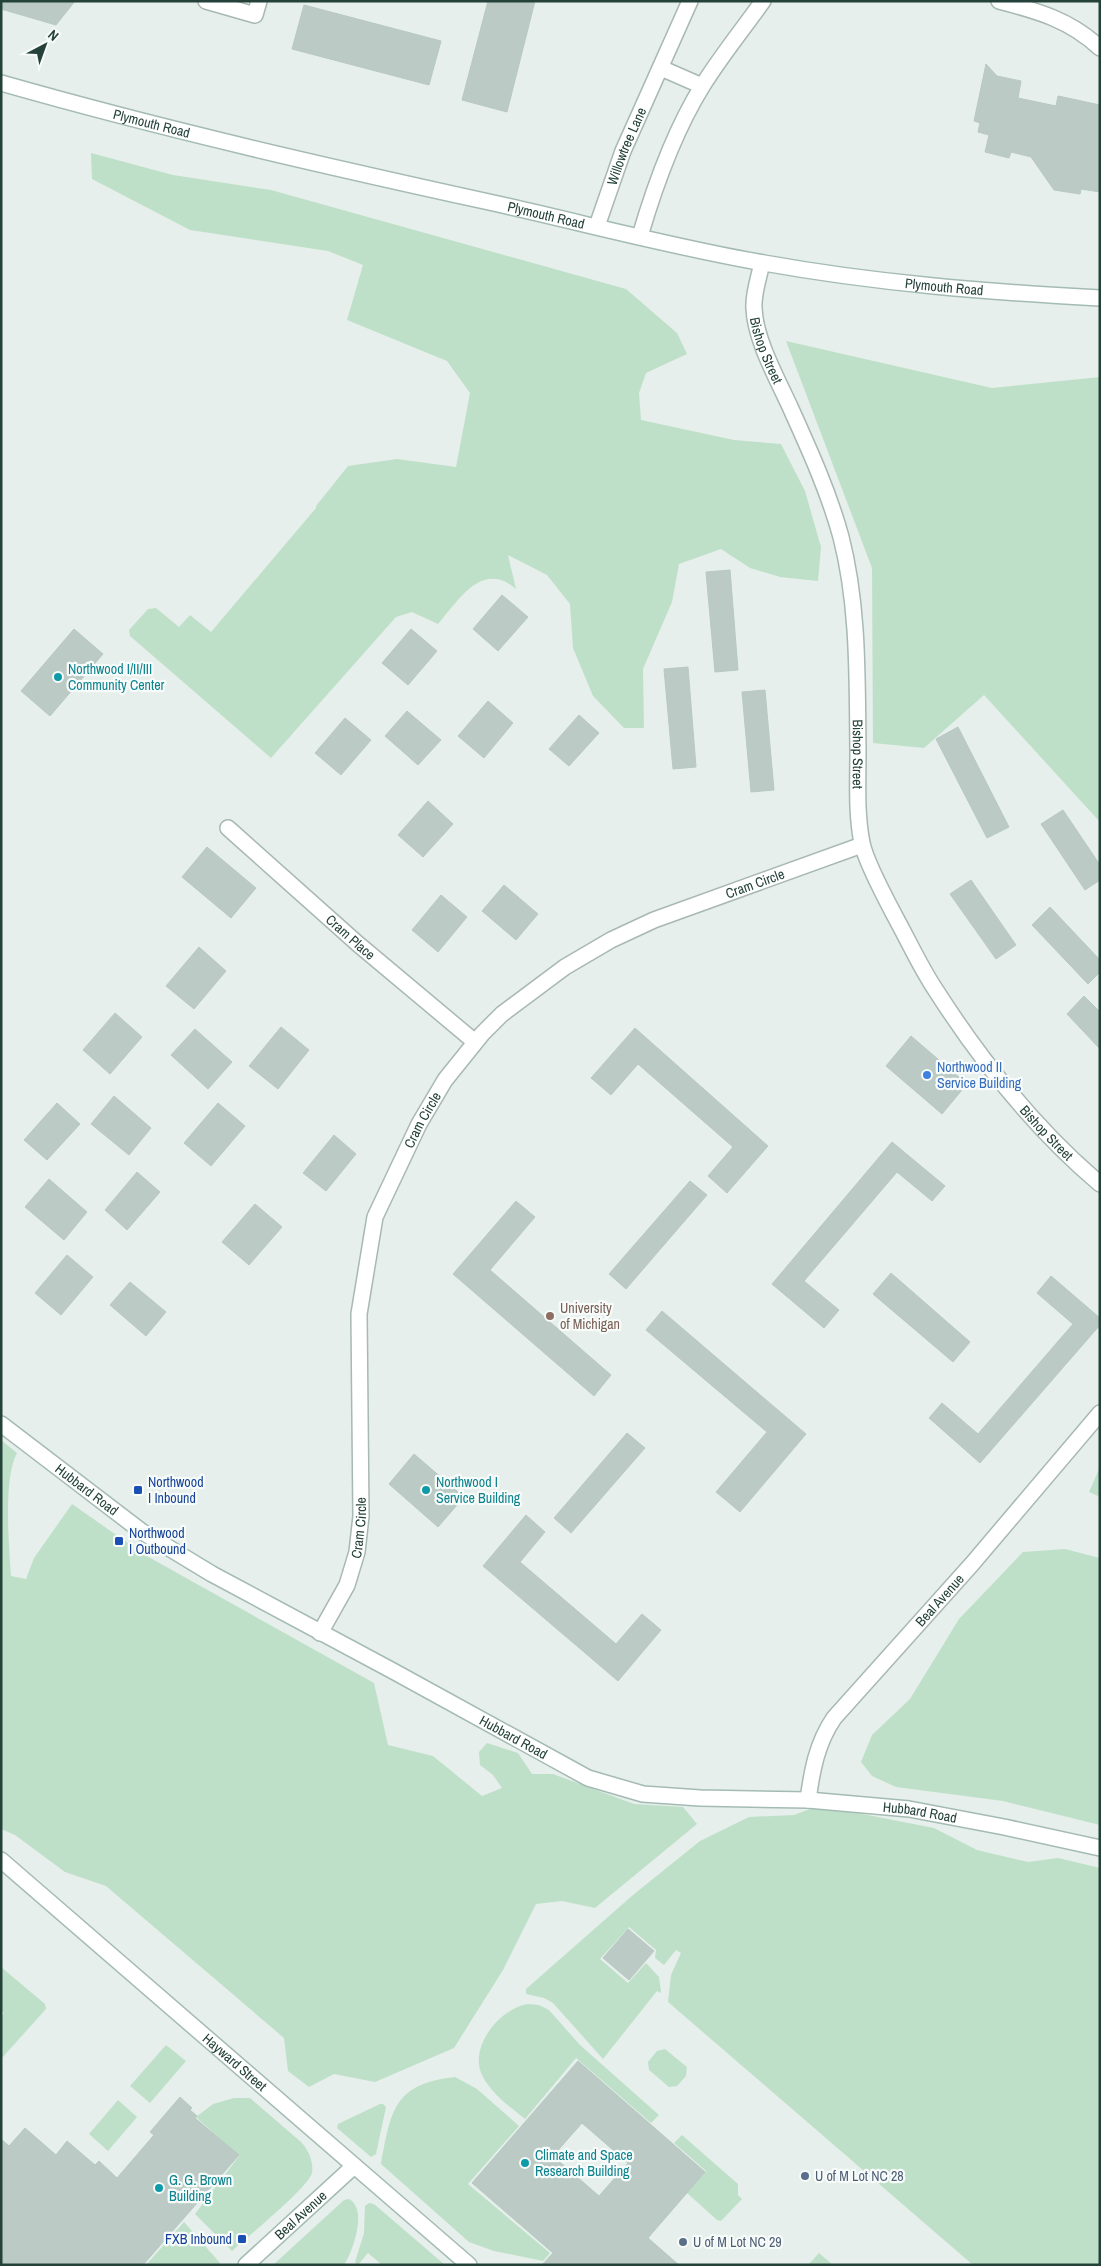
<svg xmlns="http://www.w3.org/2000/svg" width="1101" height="2266" font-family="'Archivo Narrow',sans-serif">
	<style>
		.green { fill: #bfe0c8 }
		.building { fill: #bbcac4; stroke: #b8c9c2; fill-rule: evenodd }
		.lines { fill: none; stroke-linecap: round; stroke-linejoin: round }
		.street-casing { stroke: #a8b8b2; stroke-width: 18 }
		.secondary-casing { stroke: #a4bbb3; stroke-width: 18 }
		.street { stroke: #fff; stroke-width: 15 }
		.secondary { stroke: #fff; stroke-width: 15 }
		.culture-dot { fill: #0f9aa8; stroke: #f7fbf9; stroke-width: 2 }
		.shop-dot { fill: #3f7fe0; stroke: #f7fbf9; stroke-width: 2 }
		.education-dot { fill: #8d6e63; stroke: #f7fbf9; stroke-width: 2 }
		.transit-dot { fill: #1a4fb4; stroke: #f7fbf9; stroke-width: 2 }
		.service-dot { fill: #5c6f8a; stroke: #f7fbf9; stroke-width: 2 }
		.labels { text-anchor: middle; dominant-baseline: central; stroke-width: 4.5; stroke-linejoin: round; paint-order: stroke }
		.street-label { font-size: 14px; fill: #24423a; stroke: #f7fbf9 }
		.culture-label { font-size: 14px; fill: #0d838f; stroke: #f7fbf9; text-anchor: start }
		.shop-label { font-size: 14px; fill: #366cbe; stroke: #f7fbf9; text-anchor: start }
		.education-label { font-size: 14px; fill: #785e54; stroke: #f7fbf9; text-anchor: start }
		.transit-label { font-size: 14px; fill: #164399; stroke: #f7fbf9; text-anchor: start }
		.service-label { font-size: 14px; fill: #4e5e75; stroke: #f7fbf9; text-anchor: start }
	</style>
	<rect width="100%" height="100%" fill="#e6efeb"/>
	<!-- green -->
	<path class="green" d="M91,153L173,175L271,190L626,289L677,333L687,354L646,373L639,393L641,420L734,440L781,444L805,491L821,547L818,581L780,577L750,568L721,549L679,564L672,602L643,669L644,728H624L593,696L573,648L570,604L547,575L508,555L516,589C482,560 459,600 438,624L412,612L396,617L271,758L130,636L129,630L148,609L156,608L179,627L190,615L211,632L316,508V506L348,466L397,459L456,467L470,393L447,361L347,320L363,265L328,251L190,230L92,179Z
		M786,341L992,388L1100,377V822L984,695L924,748L873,743L872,568Z
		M1,1440L17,1453C3,1479 9,1545 11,1576L26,1579L34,1558L72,1504L145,1555L374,1683L388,1745L433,1756L482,1796L502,1788L493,1775L480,1765L479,1752L487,1743L518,1753L532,1774H553L634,1804L683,1807L697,1824L595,1908L562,1901L536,1904L503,1970L454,2048L375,2082L334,2074L309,2087L288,2071L284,2038L106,1886L65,1872L15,1835L1,1829Z
		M1100,1467V1497L1089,1492Z
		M1065,1549L1100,1558V1825L1003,1801L896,1787L872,1776L861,1762L872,1735L910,1699L959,1619L1023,1552Z
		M810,1809L842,1810L934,1828L977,1850L1028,1862L1058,1858L1100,1868V2265H973L668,2002L671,1975L681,1953L676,1950L664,1965L655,1958L656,1950L629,1927L600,1959L628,1983L646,1963L659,1977L661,1991L660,1993L657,1991L603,2059L553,2003L544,1998L526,1994V1989L633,1895L700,1841L749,1817L794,1815Z
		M1,1967L45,2004L46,2009L1,2059V2016L4,2013L1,2011Z
		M528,2004L539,2005L549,2010L580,2045L659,2115L651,2123L576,2058L525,2119C510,2107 492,2094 483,2077C467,2048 500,2008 528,2004Z
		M166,2045L186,2061L150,2103L130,2086Z
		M665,2049L687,2067L686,2076L677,2086L669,2087L649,2070L648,2062L657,2051Z
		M455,2077L477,2089L519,2126L468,2184L550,2253L543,2261L494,2251L469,2242L381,2164C391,2111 393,2084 455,2077Z
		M234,2098H250L301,2142C308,2149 314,2162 312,2173C308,2188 247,2237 232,2251L195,2214L239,2156L196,2117L213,2104Z
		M118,2100L137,2117L108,2151L89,2134Z
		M380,2104H383L386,2107L376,2154L371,2157L337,2128L338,2124Z
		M682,2135L738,2184V2195L742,2199L721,2221L717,2220L687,2193L706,2171L674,2143Z
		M349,2199C368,2209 353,2251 344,2265H273L344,2200Z
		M369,2203L374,2204L445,2265H382L368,2253L358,2265L355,2262L364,2233L365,2206Z
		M184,2222L220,2263L218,2265H146Z
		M819,2253L833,2265H808Z"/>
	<!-- building -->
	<path class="building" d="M1,1H75L56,25L1,9Z
		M488,1H535L507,112L462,100Z
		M304,5L441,41L429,85L292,49Z
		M986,64L997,76L1021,81L1018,98L1056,106L1058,96L1100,105V192L1081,189L1080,194L1054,190L1031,157L1011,152L1009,158L985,152L989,135L978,132L980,123L974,121Z
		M730,570L738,670L715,672L706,572Z
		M502,595L528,617L498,651L473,629Z
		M74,629L103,654L50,716L21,691Z
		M411,629L437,651L408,685L382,663Z
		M688,667L696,767L673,769L664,669Z
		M765,690L774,790L751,792L742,692Z
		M488,701L513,723L484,758L458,736Z
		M407,711L441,740L418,765L385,736Z
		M579,715L599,733L569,766L549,749Z
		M345,718L371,740L341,775L315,753Z
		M958,727L1009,827L987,838L936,739Z
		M428,801L453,824L423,857L398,835Z
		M1063,810L1100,865V880L1085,890L1041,824Z
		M207,847L256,888L231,918L182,877Z
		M971,880L1016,945L996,959L950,894Z
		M504,885L538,914L516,940L482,911Z
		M441,895L467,917L438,952L412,930Z
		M1050,907L1100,960V972L1088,984L1032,925Z
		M199,947L226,971L194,1009L166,986Z
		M1084,996L1100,1012V1049L1067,1014Z
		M115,1013L142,1037L110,1074L83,1050Z
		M281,1027L309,1050L278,1089L249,1066Z
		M635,1028L768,1146L727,1193L708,1176L733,1147L638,1064L611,1095L591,1078Z
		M195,1029L232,1062L208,1089L171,1055Z
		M911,1036L967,1084L942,1114L886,1066Z
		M114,1096L151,1128L129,1155L91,1124Z
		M57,1103L80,1124L47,1160L24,1140Z
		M218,1103L245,1126L211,1166L184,1143Z
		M334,1135L356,1154L326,1191L303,1173Z
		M892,1142L945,1186L932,1201L897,1172L804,1281L839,1310L824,1328L772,1284Z
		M137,1172L160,1192L127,1230L105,1210Z
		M49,1179L87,1212L64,1240L25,1207Z
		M690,1181L707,1195L626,1289L609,1274Z
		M516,1201L535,1217L490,1270L611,1375L594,1396L453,1274Z
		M255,1204L282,1227L249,1265L222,1242Z
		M67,1255L93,1277L61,1315L35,1293Z
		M891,1273L970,1342L953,1362L873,1294Z
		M1051,1276L1100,1318V1325L980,1463L929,1418L942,1403L978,1434L1073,1324L1037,1293Z
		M130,1282L166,1312L146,1336L110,1305Z
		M662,1311L806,1434L740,1512L716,1492L767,1432L646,1330Z
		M627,1433L645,1448L571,1533L554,1518Z
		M414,1454L464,1497L438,1527L389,1484Z
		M526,1515L545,1532L520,1562L616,1644L642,1614L661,1630L618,1681L483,1566Z
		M628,1929L654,1951L629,1980L603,1958Z
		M578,2061L705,2172L648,2238L679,2265H542L553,2253L472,2183ZM582,2123L628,2163L599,2196L553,2156Z
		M180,2097L192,2108L190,2110L197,2116L195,2118L239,2155L143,2265H1V2139L9,2146L25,2128L56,2155L67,2141L95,2165L99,2161L117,2178L154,2135L150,2132Z"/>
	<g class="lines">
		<!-- street casing -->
		<g class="street-casing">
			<g id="street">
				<path d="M206,1L255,15L259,1"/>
				<path d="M999,1C1038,11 1070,20 1100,48"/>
				<path d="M661,68L702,86"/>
				<path id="s1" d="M597,226L623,151L690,1"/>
				<path d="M640,236C655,185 674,131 703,85C721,56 743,29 763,1"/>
				<path id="s2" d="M762,263C759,277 753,294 754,308C755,340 778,380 791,409C810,451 829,493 841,537C859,607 857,680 858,751C858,781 856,813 862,843C866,863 888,903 898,922C910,944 921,968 935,989C981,1061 1035,1129 1100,1184"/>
				<path id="s3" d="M228,828L358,944L475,1042"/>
				<path id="s4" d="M320,1633L347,1585L357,1552L361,1516L359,1314L375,1217L419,1124L445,1080L482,1034L502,1014L565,967L611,940L654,920L862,845"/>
				<path id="s5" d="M808,1800C812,1770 817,1743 834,1718L972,1564L1100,1413"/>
			</g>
		</g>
		<!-- secondary casing -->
		<g class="secondary-casing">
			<g id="secondary">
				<path id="s6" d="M1,83C162,129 325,166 489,202C580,222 671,247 764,263C875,283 987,292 1100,298"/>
				<path id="s7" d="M1,1424L141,1531L212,1574L393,1671L588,1778L643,1794L700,1798L808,1800L909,1809L1004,1827L1100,1848"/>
				<path id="s8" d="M1,1860L469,2265"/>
				<path id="s9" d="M246,2265L354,2166"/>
			</g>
		</g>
		<!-- street -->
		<use href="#street" class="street"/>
		<!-- secondary -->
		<use href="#secondary" class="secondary"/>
	</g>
	<!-- markers -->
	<g class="culture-dot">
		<circle cx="58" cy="677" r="5"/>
		<circle cx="426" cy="1490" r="5"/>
		<circle cx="525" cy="2163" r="5"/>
		<circle cx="159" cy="2188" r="5"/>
	</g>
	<circle class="shop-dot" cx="927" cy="1075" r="5"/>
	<circle class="education-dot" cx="550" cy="1316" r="5"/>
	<g class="transit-dot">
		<rect x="133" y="1485" width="10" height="10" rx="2.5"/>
		<rect x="114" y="1536" width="10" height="10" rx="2.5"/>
		<rect x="237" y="2234" width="10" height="10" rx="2.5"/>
	</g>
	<g class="service-dot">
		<circle cx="805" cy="2176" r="5"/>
		<circle cx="683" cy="2242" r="5"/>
	</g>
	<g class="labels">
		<!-- street labels -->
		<g class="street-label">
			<text stroke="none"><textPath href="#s6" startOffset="156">Plymouth Road</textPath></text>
			<text stroke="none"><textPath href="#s1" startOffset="85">Willowtree Lane</textPath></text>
			<text stroke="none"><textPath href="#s6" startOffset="561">Plymouth Road</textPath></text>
			<text stroke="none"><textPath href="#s6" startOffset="966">Plymouth Road</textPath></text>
			<text stroke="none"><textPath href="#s2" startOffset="90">Bishop Street</textPath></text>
			<text stroke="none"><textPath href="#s2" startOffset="510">Bishop Street</textPath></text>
			<text stroke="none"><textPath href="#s4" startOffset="954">Cram Circle</textPath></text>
			<text stroke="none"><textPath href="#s3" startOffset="164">Cram Place</textPath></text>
			<text stroke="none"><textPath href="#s4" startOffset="534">Cram Circle</textPath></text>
			<text stroke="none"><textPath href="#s2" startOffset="945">Bishop Street</textPath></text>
			<text stroke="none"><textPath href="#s7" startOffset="108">Hubbard Road</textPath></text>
			<text stroke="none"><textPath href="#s4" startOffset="114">Cram Circle</textPath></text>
			<text stroke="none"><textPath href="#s5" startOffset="245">Beal Avenue</textPath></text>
			<text stroke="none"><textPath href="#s7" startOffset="602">Hubbard Road</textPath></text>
			<text stroke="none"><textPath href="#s7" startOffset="1022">Hubbard Road</textPath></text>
			<text stroke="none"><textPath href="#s8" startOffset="309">Hayward Street</textPath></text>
			<text stroke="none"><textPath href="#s9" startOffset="74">Beal Avenue</textPath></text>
		</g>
		<!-- culture labels -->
		<g class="culture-label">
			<text x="68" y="669">Northwood I/II/III<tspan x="68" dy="16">Community Center</tspan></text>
			<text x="436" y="1482">Northwood I<tspan x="436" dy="16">Service Building</tspan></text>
			<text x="535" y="2155">Climate and Space<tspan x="535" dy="16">Research Building</tspan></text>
			<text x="169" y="2180">G. G. Brown<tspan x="169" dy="16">Building</tspan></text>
		</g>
		<!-- shop labels -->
		<g class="shop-label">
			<text x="937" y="1067">Northwood II<tspan x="937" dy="16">Service Building</tspan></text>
		</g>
		<!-- education labels -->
		<g class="education-label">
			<text x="560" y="1308">University<tspan x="560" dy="16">of Michigan</tspan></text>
		</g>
		<!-- transit labels -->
		<g class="transit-label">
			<text x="148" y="1482">Northwood<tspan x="148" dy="16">I Inbound</tspan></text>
			<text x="129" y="1533">Northwood<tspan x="129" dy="16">I Outbound</tspan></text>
			<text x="232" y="2239" text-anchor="end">FXB Inbound</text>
		</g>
		<!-- service labels -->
		<g class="service-label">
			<text x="815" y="2176">U of M Lot NC 28</text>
			<text x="693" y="2242">U of M Lot NC 29</text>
		</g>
	</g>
	<!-- border -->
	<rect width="1101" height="2266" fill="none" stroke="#24423a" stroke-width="5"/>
	<!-- north arrow -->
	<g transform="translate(45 45) rotate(41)" stroke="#f7fbf9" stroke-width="4" paint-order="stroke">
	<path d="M0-4L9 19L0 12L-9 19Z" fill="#24423a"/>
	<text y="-8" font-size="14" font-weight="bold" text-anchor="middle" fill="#24423a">N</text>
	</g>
</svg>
